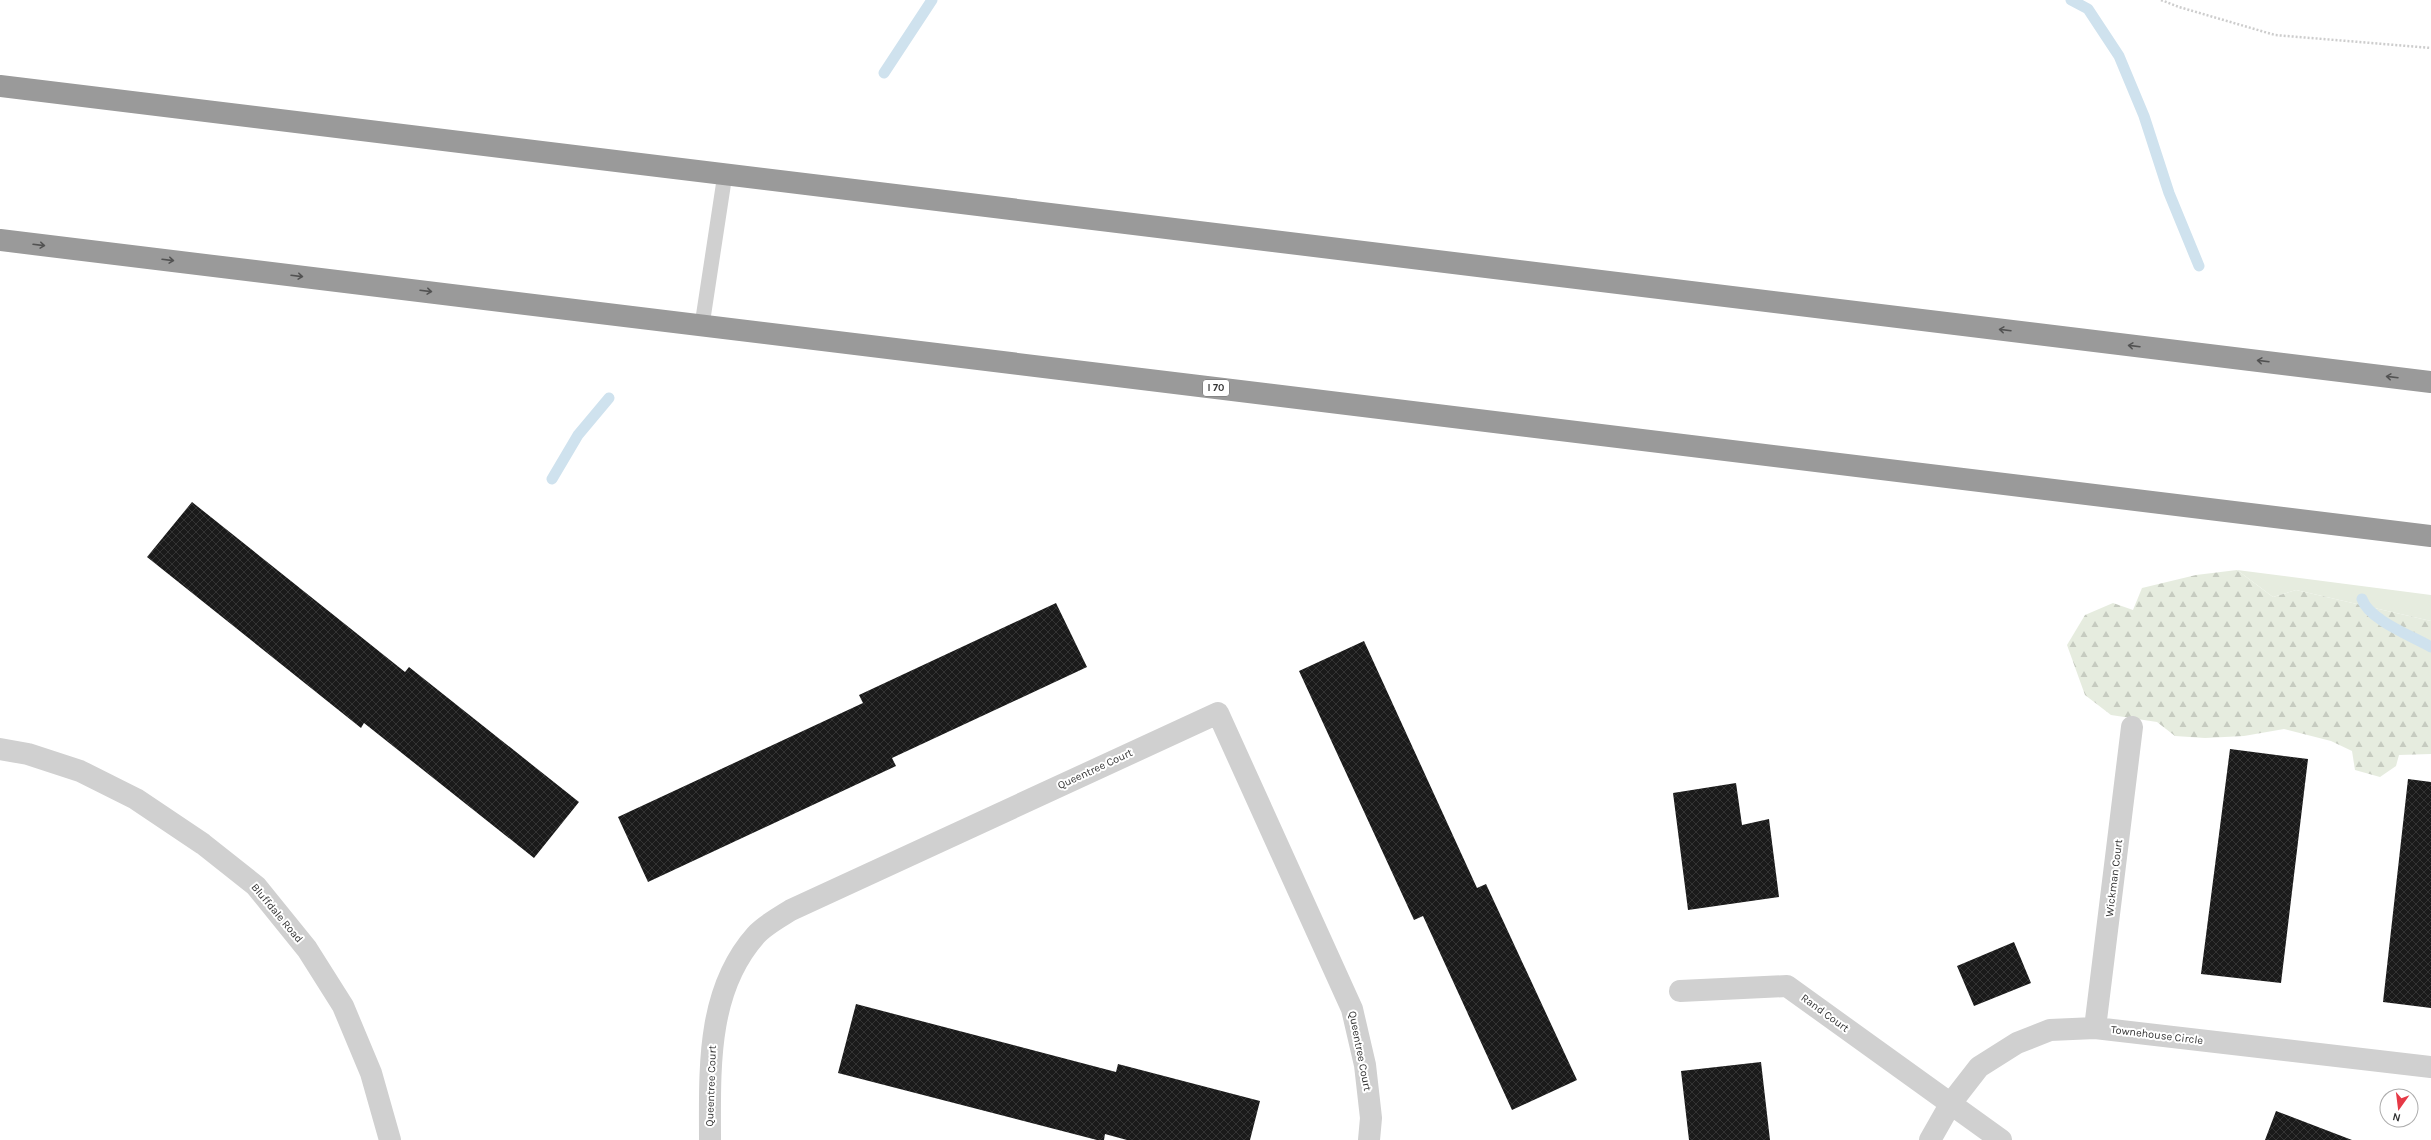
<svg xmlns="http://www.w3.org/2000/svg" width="2431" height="1140" font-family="Karla,sans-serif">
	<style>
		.green { fill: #e6ecdf }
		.forest { fill: url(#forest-firs) }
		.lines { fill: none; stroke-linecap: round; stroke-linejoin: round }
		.stream { stroke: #cfe2ee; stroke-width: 11 }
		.building { fill: url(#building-cross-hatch) }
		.path { stroke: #cdcdcd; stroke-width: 2.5; stroke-dasharray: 2 2; stroke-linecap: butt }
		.lane { stroke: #d0d0d0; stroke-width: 15 }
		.street { stroke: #d0d0d0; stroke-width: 22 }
		.highway { stroke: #9a9a9a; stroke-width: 22 }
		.oneway { stroke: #525252 }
		.labels { text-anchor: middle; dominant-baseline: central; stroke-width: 4; stroke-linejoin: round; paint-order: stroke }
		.shield { fill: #fff; stroke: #707070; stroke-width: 1 }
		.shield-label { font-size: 10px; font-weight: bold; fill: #333 }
		.street-label { font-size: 11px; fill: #333; stroke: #fff }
	</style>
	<defs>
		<pattern id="forest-firs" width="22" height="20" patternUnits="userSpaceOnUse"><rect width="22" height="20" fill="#e6ecdf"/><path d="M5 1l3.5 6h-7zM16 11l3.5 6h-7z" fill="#c6cbc0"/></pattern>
		<pattern id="building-cross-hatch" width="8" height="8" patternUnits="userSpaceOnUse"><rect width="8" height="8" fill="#1a1a1a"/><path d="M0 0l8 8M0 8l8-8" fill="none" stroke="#333"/></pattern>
	</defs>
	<rect width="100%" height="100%" fill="#fff"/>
	<!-- green -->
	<path class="green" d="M2237,570L2431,595V621L2296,590L2273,597Z"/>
	<!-- forest -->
	<path class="forest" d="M2237,570L2273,597L2296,590L2431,621V754L2399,755L2396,766L2380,777L2355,770L2352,751L2331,741L2284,729L2244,736L2205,738L2175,736L2157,722L2111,715L2085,695L2067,645L2085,615L2113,603L2133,610L2142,588L2196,575Z"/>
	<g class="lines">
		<!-- stream -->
		<path class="stream" d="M2071,0L2088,9L2119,56L2144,116L2169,193L2199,266
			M884,73L932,0
			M552,479L578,435L609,398
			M2362,599C2369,620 2412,636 2431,647"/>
	</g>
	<!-- building -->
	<path class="building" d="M192,502L405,672L409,667L579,802L534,858L364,723L361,728L147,557Z
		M1056,603L1087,667L892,758L896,766L648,882L618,817L863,703L859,695Z
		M1364,641L1477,888L1486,884L1577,1080L1512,1110L1423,916L1414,920L1299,671Z
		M2230,749L2308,759L2281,983L2201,974Z
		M2408,779L2431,782V1008L2383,1002Z
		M1736,783L1742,825L1769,819L1779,897L1688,910L1673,793Z
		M2014,942L2031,983L1974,1006L1957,966Z
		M856,1004L1116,1072L1118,1064L1260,1101L1250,1140H1127L1105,1134L1104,1140H1097L838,1073Z
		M1761,1062L1770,1140H1689L1681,1071Z
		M2276,1111L2352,1140H2265Z"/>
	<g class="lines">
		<!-- path -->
		<path class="path" d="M2161,0L2179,7L2275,35L2431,48"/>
		<!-- lane -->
		<path class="lane" d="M702,325L725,174"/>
		<!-- street -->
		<path class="street" d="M0,749L28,754L80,771L136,799L203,844L256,886L307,949L343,1006L371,1073L390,1140
			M1680,991L1787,986L2001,1140
			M2095,1028L2132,727
			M710,1140C710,1070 706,991 756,935C765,925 780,917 791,910L1218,713L1352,1009L1365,1065L1371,1118L1369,1140
			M1930,1140L1951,1103L1979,1067L2017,1043L2050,1030L2095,1028L2431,1067"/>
		<!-- highway -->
		<path class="highway" d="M0,86L2431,382
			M0,240L2431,536"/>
	</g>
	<!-- one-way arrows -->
	<defs><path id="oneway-shaft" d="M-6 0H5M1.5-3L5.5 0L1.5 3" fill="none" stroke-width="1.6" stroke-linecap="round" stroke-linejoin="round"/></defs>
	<g class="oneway">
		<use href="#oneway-shaft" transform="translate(39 245) rotate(7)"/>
		<use href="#oneway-shaft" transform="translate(168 260) rotate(7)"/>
		<use href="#oneway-shaft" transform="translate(297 276) rotate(7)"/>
		<use href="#oneway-shaft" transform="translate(426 291) rotate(7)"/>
		<use href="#oneway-shaft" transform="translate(2005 330) rotate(-173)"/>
		<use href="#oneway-shaft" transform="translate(2134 346) rotate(-173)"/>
		<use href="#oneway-shaft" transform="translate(2263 361) rotate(-173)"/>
		<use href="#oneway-shaft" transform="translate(2392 377) rotate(-173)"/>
	</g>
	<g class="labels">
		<!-- shield labels -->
		<rect class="shield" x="1203" y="380" width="26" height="16" rx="3"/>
		<g class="shield-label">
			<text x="1216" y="388">I 70</text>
		</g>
		<!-- street labels -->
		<g class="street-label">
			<text transform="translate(1095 769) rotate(-25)">Queentree Court</text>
			<text transform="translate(2114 878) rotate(-83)">Wickman Court</text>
			<text transform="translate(277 913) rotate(50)">Bluffdale Road</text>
			<text transform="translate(1825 1013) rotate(36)">Rand Court</text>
			<text transform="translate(2157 1035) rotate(7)">Townehouse Circle</text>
			<text transform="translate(1360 1051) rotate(79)">Queentree Court</text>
			<text transform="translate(711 1086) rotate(-88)">Queentree Court</text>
		</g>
	</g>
	<!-- north arrow -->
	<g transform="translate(2399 1108) rotate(194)"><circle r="19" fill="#ffffff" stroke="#adadad"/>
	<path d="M0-3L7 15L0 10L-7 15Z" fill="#e63946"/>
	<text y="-6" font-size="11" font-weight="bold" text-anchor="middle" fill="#333333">N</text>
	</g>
</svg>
